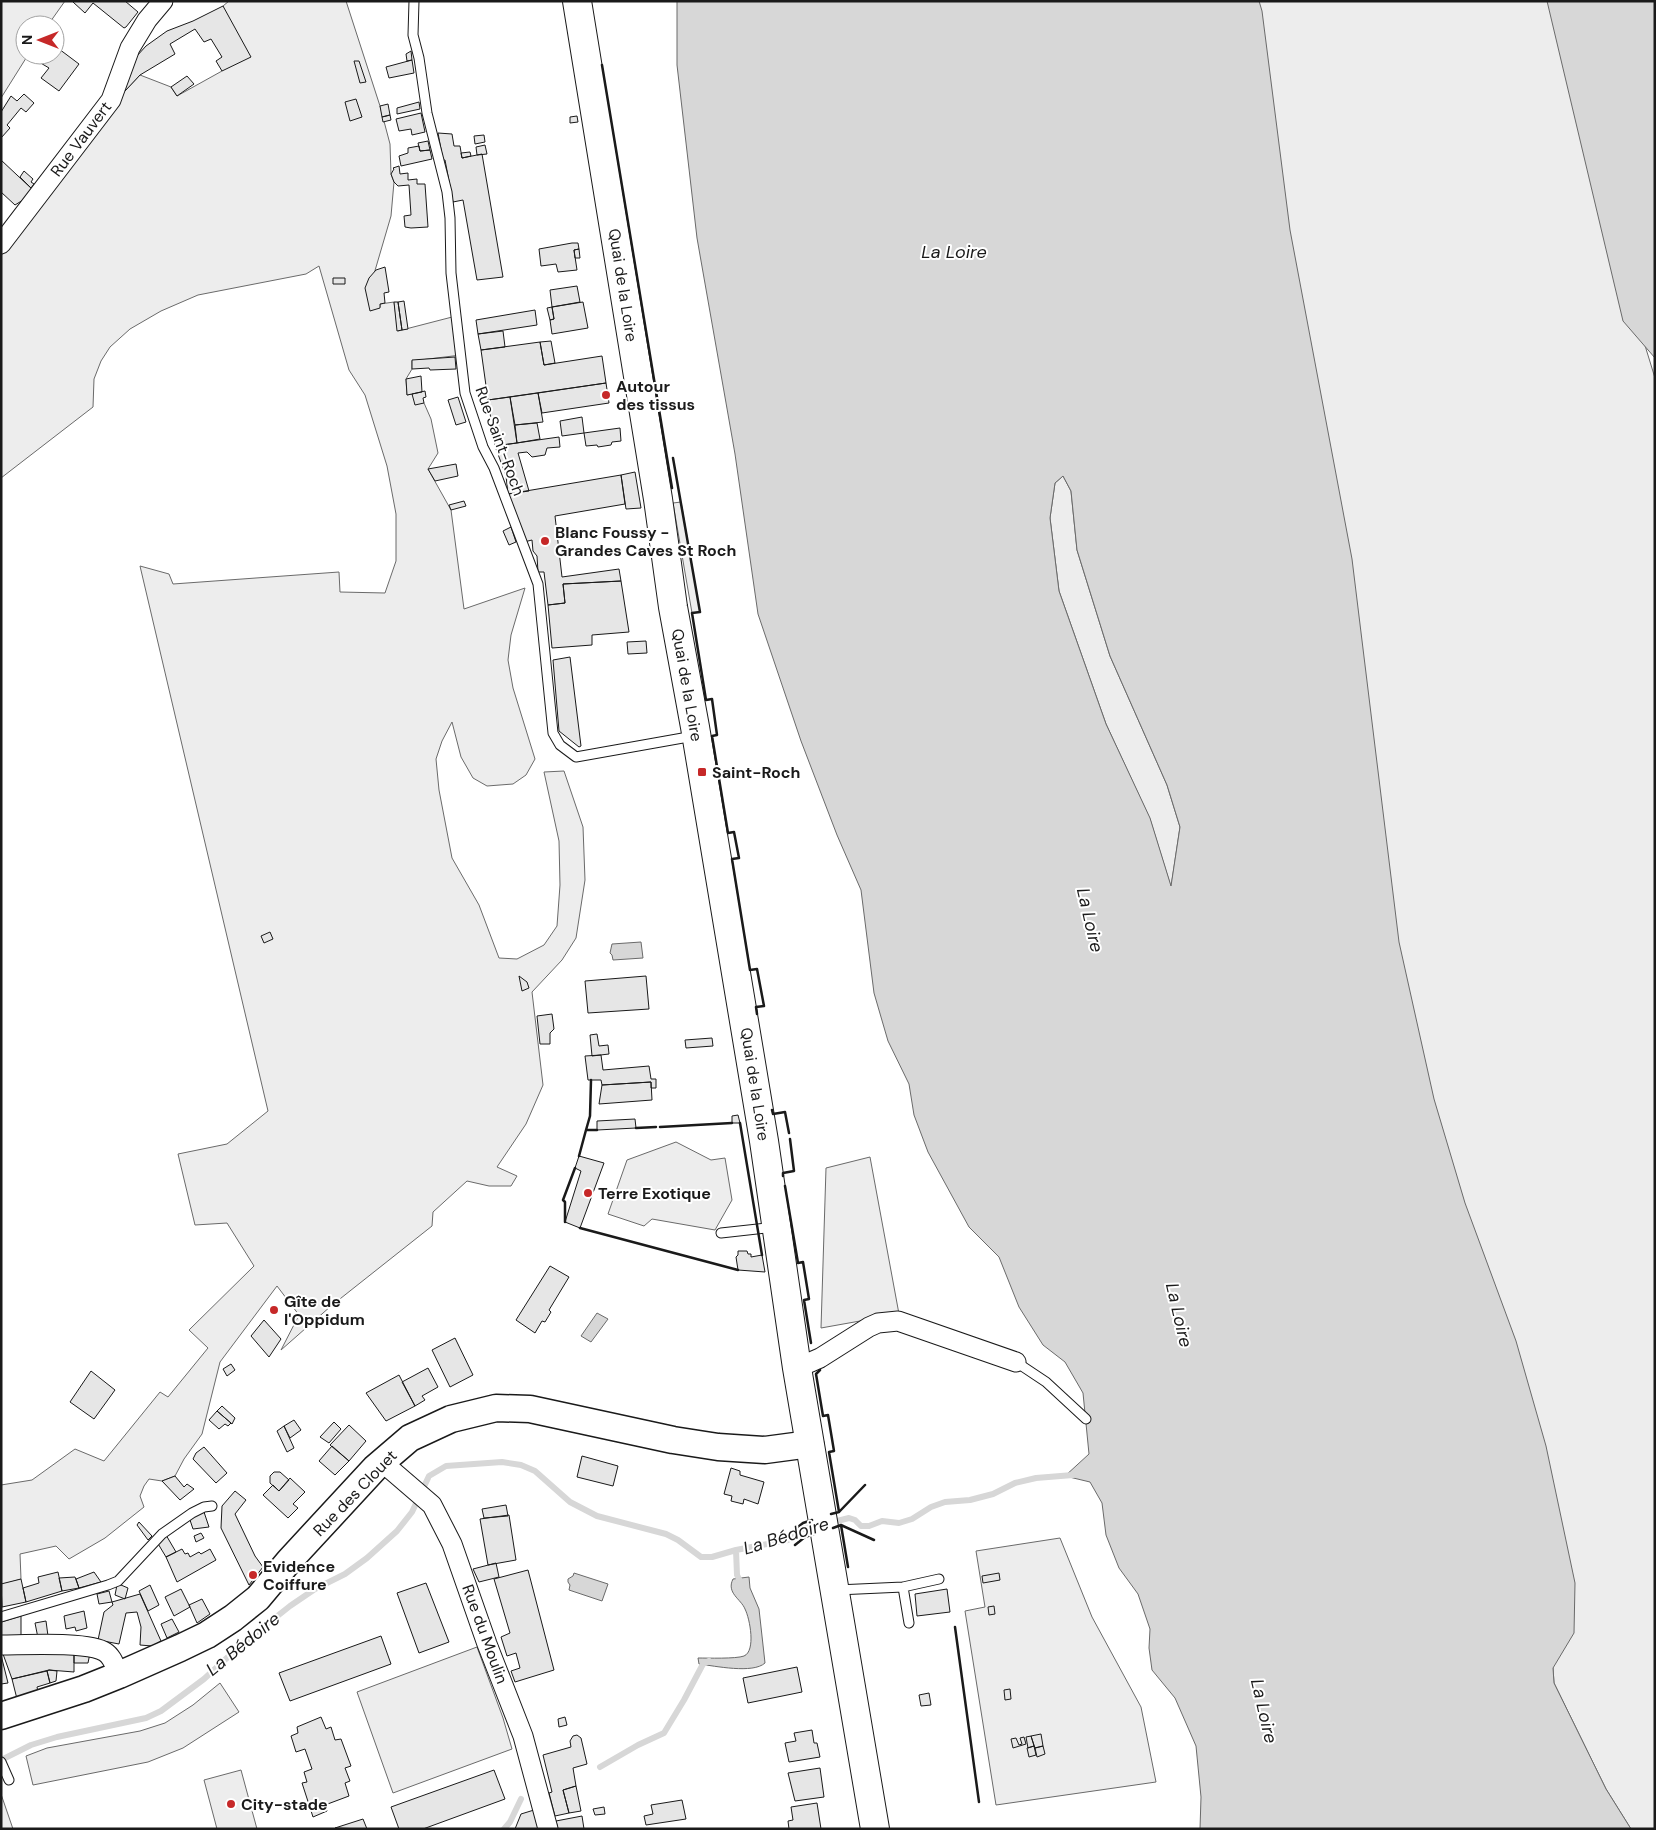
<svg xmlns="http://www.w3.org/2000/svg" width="1656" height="1830" font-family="'DM Sans',sans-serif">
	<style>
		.built { fill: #ededed; stroke: #6a6a6a }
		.water { fill: #d7d7d7; stroke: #6a6a6a; fill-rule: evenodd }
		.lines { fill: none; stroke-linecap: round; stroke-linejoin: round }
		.stream { stroke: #d7d7d7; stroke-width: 6 }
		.building { fill: #e6e6e6; stroke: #1a1a1a }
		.lane-casing { stroke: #1a1a1a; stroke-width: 11 }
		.street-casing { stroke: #1a1a1a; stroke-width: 21 }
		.secondary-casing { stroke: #1a1a1a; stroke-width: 29 }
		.primary-casing { stroke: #1a1a1a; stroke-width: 30 }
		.lane { stroke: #fff; stroke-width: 9 }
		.street { stroke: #fff; stroke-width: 19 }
		.secondary { stroke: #fff; stroke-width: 26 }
		.primary { stroke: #fff; stroke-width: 28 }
		.wall { stroke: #1a1a1a; stroke-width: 2.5 }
		.poi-dot { fill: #c62828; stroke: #fff; stroke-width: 2 }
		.labels { text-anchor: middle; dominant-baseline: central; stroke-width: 4; stroke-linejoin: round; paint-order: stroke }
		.street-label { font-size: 16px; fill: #1a1a1a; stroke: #fff }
		.poi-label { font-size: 16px; font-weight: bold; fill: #1a1a1a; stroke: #fff; text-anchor: start }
		.water-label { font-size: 18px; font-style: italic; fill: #1a1a1a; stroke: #fff }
	</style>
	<rect width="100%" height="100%" fill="#fff"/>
	<!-- built -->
	<path class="built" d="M1,1H65L48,25H25V55H28L1,98Z
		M229,1H346L380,106L390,144L391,174L394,182L391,216L374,274L371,310L380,307V304L394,302L398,331L456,316L461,355L412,361V369L406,379L407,395L412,394L424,403L431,419L438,453L428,469L451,510L464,609L525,588L511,635L508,660L513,688L535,759L526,775L513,784L487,786L473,778L461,757L452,722L442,741L436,759L439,790L452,858L479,905L499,958L517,959L544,945L557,926L560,885L559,841L544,772L564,771L583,827L585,880L576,938L562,960L532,992L543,1085L526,1124L497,1167L517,1176L511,1186H489L467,1181L433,1212L432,1226L331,1306L281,1350L299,1315L277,1286L220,1362L202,1434L184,1459L175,1476L162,1481L149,1479L144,1486L140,1496L144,1507L105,1538L69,1559L56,1546L20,1554L21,1579L1,1585V1485L32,1480L75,1449L104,1461L160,1392L168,1397L208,1348L189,1330L254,1266L227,1223L195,1225L178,1154L227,1144L268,1111L140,566L169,574L173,584L339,572L340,592L385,593L396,561V514L387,466L365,395L349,370L319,266L306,274L198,295L161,311L130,329L110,347L101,361L94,379L93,407L1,478V244L111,100L125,91L140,75L171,87L177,96L222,71L223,6Z
		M1191,1H1571L1599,196L1655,378V1829H1631L1606,1789L1554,1683L1553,1668Z
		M1063,476L1071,491L1077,550L1110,656L1167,785L1180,827L1171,887L1150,819L1106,724L1059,591L1050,518L1055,483Z
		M681,502L700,612L692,613L673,503Z
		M676,1142L711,1160L725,1158L732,1200L715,1230L652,1219L644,1226L608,1214L627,1160Z
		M870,1157L899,1314L821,1328L826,1168Z
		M1060,1538L1092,1617L1141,1707L1156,1782L996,1805L965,1611L985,1607L976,1551Z
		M477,1647L503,1718L512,1749L393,1793L357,1692Z
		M220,1683L239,1712L183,1748L148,1762L33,1785L26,1756L47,1748L140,1731L165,1723L193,1705Z
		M241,1770L257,1829H217L204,1780Z
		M1,1794L13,1829H1Z"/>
	<!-- water -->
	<path class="water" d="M677,1H1259L1262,11L1290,230L1352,559L1399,942L1434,1099L1465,1203L1516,1341L1546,1446L1575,1583L1574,1633L1553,1668L1554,1683L1606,1789L1631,1829H1200L1201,1797L1196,1746L1175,1698L1152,1670L1149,1648L1150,1629L1138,1594L1119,1568L1106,1535L1102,1503L1090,1482L1065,1476L1089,1454L1083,1393L1065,1362L1043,1345L1019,1307L999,1257L969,1227L928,1152L914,1115L909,1084L888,1041L874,993L861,890L837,835L801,741L758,614L735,454L697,238L677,65ZM1063,476L1071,491L1077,550L1110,656L1167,785L1180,827L1171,886L1150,818L1106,724L1059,591L1050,518L1055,483Z
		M1547,1H1655V358L1623,321Z
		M641,942L643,958L613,960L612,955L610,953L612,944Z
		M597,1313L608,1319L591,1342L581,1336Z
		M574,1573L608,1584L602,1601L569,1590L570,1585L568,1582V1579L573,1576Z
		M749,1577L750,1588L759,1609L765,1663C753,1674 715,1666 699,1664L698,1658C707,1658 736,1659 744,1656C756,1651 750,1619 745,1609C741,1599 726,1593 733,1579Z"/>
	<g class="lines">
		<!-- stream -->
		<path class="stream" d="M829,1523L849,1518L855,1520L861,1526H869L882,1521L899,1523L912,1519L931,1507L945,1502L970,1500L993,1494L1015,1483L1036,1478L1073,1475
			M736,1550L737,1575L742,1585
			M1,1760L31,1745L57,1737L146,1718L161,1711L204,1679L241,1645L290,1606L315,1589L345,1574L367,1558L397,1531L412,1512L429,1476L446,1466L502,1462L521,1465L535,1471L570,1502L597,1516L666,1534L678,1540L701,1557H712L736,1550L788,1540L801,1529L817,1526
			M600,1767L638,1745L664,1733L684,1700L703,1664L709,1661
			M504,1829L510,1822L521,1799"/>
	</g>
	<!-- building -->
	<path class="building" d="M74,1H125L138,12L126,27L124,28L93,3L85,13L73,2Z
		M223,6L251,57L222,71L216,61L222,57L211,39L204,42L195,29L170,44L175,54L140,75L125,91L122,86L136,57L146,46L167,31L193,21Z
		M55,46L79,64L59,91L41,78L49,68L34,59L36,55H55Z
		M411,51L412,60L407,61L406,54Z
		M412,60L414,73L389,78L386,67Z
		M354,61H359L366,82L360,83Z
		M187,76L194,84L177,96L171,87Z
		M24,94L34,103L26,112L21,108L7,125L10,128L1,138V112L11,96L17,101Z
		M356,99L362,117L350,121L345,102Z
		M419,102L420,109L397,114V108Z
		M388,104L390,115L382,117L380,106Z
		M421,113L425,132L412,135L411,129L399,131L396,119Z
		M390,115L391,120L383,122L382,117Z
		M577,116L578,122L570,123V117Z
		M438,133L452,134L454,146H460L462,158L482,154L503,277L477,280L463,200L453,202L445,160H443Z
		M484,135L485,142L475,144L474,136Z
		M428,141L430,150L420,151L418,143Z
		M485,145L487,154L477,155L476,147Z
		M419,146L420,151L430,150L432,159L401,166L399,156L408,153V148Z
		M470,152L471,156L462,158L461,153Z
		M1,160L33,190L23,200L15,205L1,192Z
		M399,166L400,174L408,173V180L417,179V184H425L428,227L411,228L405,227L404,216L411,215L409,185L398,186L394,182L391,174L394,169L393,168Z
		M24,171L33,179L31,182L34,184L31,188L20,177Z
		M572,243H578L579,249L574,250L577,270L558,272L556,264L541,266L539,249Z
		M579,249L580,258H575L574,250Z
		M385,267L389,292L384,293L385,303L380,304V308L370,311L365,288L369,278L376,270Z
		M333,278H345V284H333Z
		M577,286L580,302L552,307L550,290Z
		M404,301L408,329L402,330L398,302Z
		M394,302H398L402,330L397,331Z
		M583,302L588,328L552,334L550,320L554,319L552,307Z
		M552,307L554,319L550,320L547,308Z
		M535,310L537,325L478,334L476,320Z
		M503,331L505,347L481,350L478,334Z
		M551,341L555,363L544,365L540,342Z
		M540,342L544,365L602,356L606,383L488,400L481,350Z
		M455,357L456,369L430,370L429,368L412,369V360Z
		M421,376L422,392L407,395L406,379Z
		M606,383L609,403L542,413L538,393Z
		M425,391L426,397L423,398L424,403L415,405L412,394Z
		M538,393L543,422L515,425L510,397Z
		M458,397L466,422L456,425L448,400Z
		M510,397L517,443L495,446L488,400Z
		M582,417L584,433L562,436L560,421Z
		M537,423L540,439L517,443L515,425Z
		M620,428L621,441L612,442L611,445L598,447L597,445L586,446L584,433Z
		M559,437L560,447L547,448L545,455L532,457L527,452L518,453L529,491L508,494L506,476L495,446Z
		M456,464L458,476L435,481L428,469Z
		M635,472L641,508L626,509L621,475Z
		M621,475L625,504L555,516L562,577L619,569L621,581L563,584L565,603L548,605L544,572H538L537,556L533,551L532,540L524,542L508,494Z
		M464,501L466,506L451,510L449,505Z
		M511,527L516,542L509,545L503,531Z
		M621,581L629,632L592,635V645L552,648L548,605L565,603L563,584Z
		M646,641L647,653L628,654L627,642Z
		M570,657L581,746L579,747L559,731L553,660Z
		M270,932L273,939L264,943L261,936Z
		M519,976L527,982L529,988L522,991Z
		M646,976L649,1009L588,1013L585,981Z
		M552,1014L554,1029L550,1033V1044H540L537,1016Z
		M597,1034L599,1046L608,1045L609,1054L592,1056L590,1035Z
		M712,1038L713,1046L686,1048L685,1040Z
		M601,1055L603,1070L649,1066L651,1079H656V1088H651V1082L602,1085L601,1080H588L585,1056Z
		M651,1082L652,1100L599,1104L602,1085Z
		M738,1115L740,1123H732V1116Z
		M635,1119L636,1128L597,1130V1121Z
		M579,1156L604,1163L580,1228L565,1222L581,1171L575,1168Z
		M738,1251H747L748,1254H751V1257L762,1255L765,1272L738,1270L736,1257L738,1255Z
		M550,1266L569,1277L549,1310L551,1312L545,1322L542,1321L535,1333L516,1320Z
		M264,1320L281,1339L269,1357L251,1336Z
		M455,1338L473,1375L450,1387L432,1350Z
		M231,1364L235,1370L227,1376L223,1369Z
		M428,1368L438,1387L422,1396L425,1400L415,1406L402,1382Z
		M91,1371L115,1390L94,1419L70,1402Z
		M399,1375L415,1406L386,1421L366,1393Z
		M222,1406L235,1418L232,1424L217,1411Z
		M217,1411L231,1423L228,1426L225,1424L219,1429L209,1420Z
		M294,1420L301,1430L290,1438L284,1426Z
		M334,1422L341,1429L329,1443L320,1437Z
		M349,1425L366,1441L349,1461L330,1445Z
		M284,1426L294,1448L287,1452L277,1431Z
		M332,1446L349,1461L335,1475L319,1461Z
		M204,1447L227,1473L216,1483L193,1459L196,1453Z
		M582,1456L618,1466L613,1486L577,1477Z
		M731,1468L740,1471V1475L764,1482L758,1504L744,1499L743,1504L731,1501L732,1496L724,1494Z
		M274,1472H280L289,1480L279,1491L270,1483V1476Z
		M175,1476L184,1487L187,1484L194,1489L180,1500L162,1481Z
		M290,1478L305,1492L293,1504L298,1508L288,1518L263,1495L273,1485L279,1491Z
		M235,1491L246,1500L235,1514L255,1556L263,1567L249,1585L221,1528L222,1506Z
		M506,1505L508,1516L484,1518L482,1509Z
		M204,1512L209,1527L193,1529L189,1517Z
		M509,1515L516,1560L488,1565L480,1519Z
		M139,1522L152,1536L148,1540L137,1525Z
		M201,1533L204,1538L196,1542L194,1536Z
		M166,1535L176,1552L166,1557L157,1542Z
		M182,1549L185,1554L188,1553L190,1557L199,1552L201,1554L210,1549L216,1560L177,1582L166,1557Z
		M496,1563L499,1577L479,1582L473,1569Z
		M528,1570L554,1670L515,1682L511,1671L520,1668L516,1653L507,1656L501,1637L510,1633L494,1579Z
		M58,1572L62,1591L26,1602L23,1588L39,1583L38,1577Z
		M94,1572L101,1582L79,1588L76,1579Z
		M999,1573L1000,1580L983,1583L982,1576Z
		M75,1577L79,1588L62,1591L59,1578Z
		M21,1579L26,1602L2,1607L1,1584Z
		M426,1583L449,1642L419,1653L397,1593Z
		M117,1585H121L128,1588L125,1599L115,1595Z
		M150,1585L159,1605L148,1611L139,1591Z
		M181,1589L190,1607L174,1616L165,1597Z
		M947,1589L950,1612L917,1616L915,1594Z
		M109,1591L112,1602L99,1604L97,1594Z
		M140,1594L161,1641L152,1646L140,1645L141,1627L137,1612L126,1613L119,1644L98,1640L104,1612L113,1605L112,1602Z
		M202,1599L210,1614L197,1623L189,1605Z
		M994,1606L995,1614L989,1615L988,1607Z
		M84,1611L87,1628L76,1631L75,1627L66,1629L64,1616Z
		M21,1616V1639L1,1640V1622Z
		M172,1619L179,1632L167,1638L161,1624Z
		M46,1621L48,1636L38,1638L35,1623Z
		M381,1636L391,1664L290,1701L279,1673Z
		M74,1653V1672L49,1670L12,1679L3,1654Z
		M74,1653H90L88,1663H74Z
		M1,1655L8,1683L1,1684Z
		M797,1667L802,1692L748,1703L743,1678Z
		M49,1670L57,1671L56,1681L50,1683L47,1671Z
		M47,1671L50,1683L37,1687L38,1692L17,1699L12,1679Z
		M1010,1689L1011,1699L1005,1700L1004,1690Z
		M929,1693L931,1705L921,1706L919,1695Z
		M321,1717L326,1729L331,1727L335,1740L341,1739L351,1766L345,1768L350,1781L345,1783L349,1796L325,1805L327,1811L313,1817L302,1783L307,1782L304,1772L312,1769L305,1749L296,1752L291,1736L298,1733L297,1727Z
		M565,1717L567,1725L559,1727L558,1719Z
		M812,1730L814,1743H817L820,1757L789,1762L785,1743L796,1741L794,1733Z
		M1041,1734L1043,1746L1035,1748L1031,1736Z
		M577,1735L581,1738L587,1764L573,1768L576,1786L563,1790L569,1813L555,1816L549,1793L552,1792L543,1755L571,1747L570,1741L573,1736Z
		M1031,1736L1034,1746L1028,1748L1026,1737Z
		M1024,1737L1026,1744L1013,1748L1011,1739L1016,1738L1019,1745L1022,1744L1020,1738Z
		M1034,1746L1036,1755L1029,1757L1027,1748Z
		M1043,1746L1045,1754L1037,1757L1035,1748Z
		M820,1768L824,1797L795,1801L788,1773Z
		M494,1770L505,1799L423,1829H399L391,1807Z
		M576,1786L581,1811L569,1813L563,1790Z
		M682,1800L686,1819L646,1825L644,1816L653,1814L651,1805Z
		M817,1803L821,1829H789L788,1821L793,1820L791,1807Z
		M604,1807L605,1814L595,1815L593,1809Z
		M534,1810L539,1829H515L521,1814Z
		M582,1816L584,1829H558L556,1821Z
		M363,1819L367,1829L335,1828Z"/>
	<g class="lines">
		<!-- lane casing -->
		<g class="lane-casing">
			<path id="lane" d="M414,1L413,35L419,58L427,113L447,192L450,218L451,273L465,393L483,447L494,468L538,584L553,733L560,745L576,757L694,736
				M721,1233L775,1227
				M1016,1362L1046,1382L1086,1419
				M903,1587L909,1623
				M837,1590L903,1587L939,1579
				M1,1617L108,1585L118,1581L162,1534L192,1513L204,1507L212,1506
				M1,1762L9,1780"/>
		</g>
		<!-- street casing -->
		<g class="street-casing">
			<path id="street" d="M1,244L111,100L130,48L147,20L163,1
				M797,1368L820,1358L869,1327L878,1323L898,1321L1016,1362
				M382,1462L432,1505L452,1544L487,1644L523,1736L548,1829
				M1,1645C24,1645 89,1641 105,1652C113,1657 115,1667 119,1675"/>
		</g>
		<!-- secondary casing -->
		<g class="secondary-casing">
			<path id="secondary" d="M1,1716L84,1689L119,1675L180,1648L207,1635L233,1618L258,1598L289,1561L375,1468L410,1438L451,1419L496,1408L530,1409L673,1440L718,1447L765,1450L810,1444"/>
		</g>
		<!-- primary casing -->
		<g class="primary-casing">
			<path id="primary" d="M577,1L658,499L673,607L695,727L764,1141L797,1368L875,1829"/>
		</g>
		<!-- lane -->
		<use href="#lane" class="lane"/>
		<!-- street -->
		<use href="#street" class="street"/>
		<!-- secondary -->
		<use href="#secondary" class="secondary"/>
		<!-- primary -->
		<use href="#primary" class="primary"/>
		<!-- wall -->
		<path class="wall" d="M602,65L672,488
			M673,458L700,612L692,613L706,700L712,699L717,735L712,736L728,833L734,832L739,858L732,859L750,970L757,969L764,1006L756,1007L757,1014
			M772,1110L773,1114L785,1112L789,1133
			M740,1123L762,1255
			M660,1127L732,1123
			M636,1128L656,1127
			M586,1130L590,1116L591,1080
			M579,1156L586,1130H597
			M783,1176V1173L794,1171L790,1139
			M785,1186L798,1263L803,1262L809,1299L804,1300L811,1343
			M565,1222V1202L563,1200L575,1168
			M580,1228L738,1270
			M820,1370L816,1374L823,1416L828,1415L834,1451L829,1452L839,1512
			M831,1514L839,1512L865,1485
			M841,1525L848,1567
			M833,1528L841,1525L874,1540
			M789,1534L803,1523L812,1520
			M795,1545L805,1537L814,1534
			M955,1627L979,1802"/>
	</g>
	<!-- markers -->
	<g class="poi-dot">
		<circle cx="606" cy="395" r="5"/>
		<circle cx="545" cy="541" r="5"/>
		<rect x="697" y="767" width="10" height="10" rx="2.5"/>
		<circle cx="588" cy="1193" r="5"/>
		<circle cx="274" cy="1310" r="5"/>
		<circle cx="253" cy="1575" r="5"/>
		<circle cx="231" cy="1804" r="5"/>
	</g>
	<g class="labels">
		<!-- street labels -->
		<g class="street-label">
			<text transform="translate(81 139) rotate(-53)">Rue Vauvert</text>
			<text transform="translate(623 285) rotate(81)">Quai de la Loire</text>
			<text transform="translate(500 441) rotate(70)">Rue Saint-Roch</text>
			<text transform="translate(687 685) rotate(80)">Quai de la Loire</text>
			<text transform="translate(755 1084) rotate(81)">Quai de la Loire</text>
			<text transform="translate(355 1493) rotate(-46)">Rue des Clouet</text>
			<text transform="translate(485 1634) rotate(70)">Rue du Moulin</text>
		</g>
		<!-- poi labels -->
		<g class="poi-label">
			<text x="616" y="386">Autour<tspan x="616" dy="18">des tissus</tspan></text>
			<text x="555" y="532">Blanc Foussy -<tspan x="555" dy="18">Grandes Caves St Roch</tspan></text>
			<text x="712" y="772">Saint-Roch</text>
			<text x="598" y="1193">Terre Exotique</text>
			<text x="284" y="1301">Gîte de<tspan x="284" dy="18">l'Oppidum</tspan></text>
			<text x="263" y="1566">Evidence<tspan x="263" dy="18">Coiffure</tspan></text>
			<text x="241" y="1804">City-stade</text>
		</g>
		<!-- water labels -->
		<g class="water-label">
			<text x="954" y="252">La Loire</text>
			<text transform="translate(1090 920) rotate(77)">La Loire</text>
			<text transform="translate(1179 1315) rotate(77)">La Loire</text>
			<text transform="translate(786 1536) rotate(-17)">La Bédoire</text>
			<text transform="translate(243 1644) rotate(-39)">La Bédoire</text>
			<text transform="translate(1264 1711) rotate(77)">La Loire</text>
		</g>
	</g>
	<!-- border -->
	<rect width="1656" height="1830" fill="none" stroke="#1a1a1a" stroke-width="5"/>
	<!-- north arrow -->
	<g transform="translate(40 40) rotate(270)"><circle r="24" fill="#ffffff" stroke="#a3a3a3"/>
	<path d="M0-4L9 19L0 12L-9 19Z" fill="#c62828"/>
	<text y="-8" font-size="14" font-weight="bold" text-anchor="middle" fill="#1a1a1a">N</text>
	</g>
</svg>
